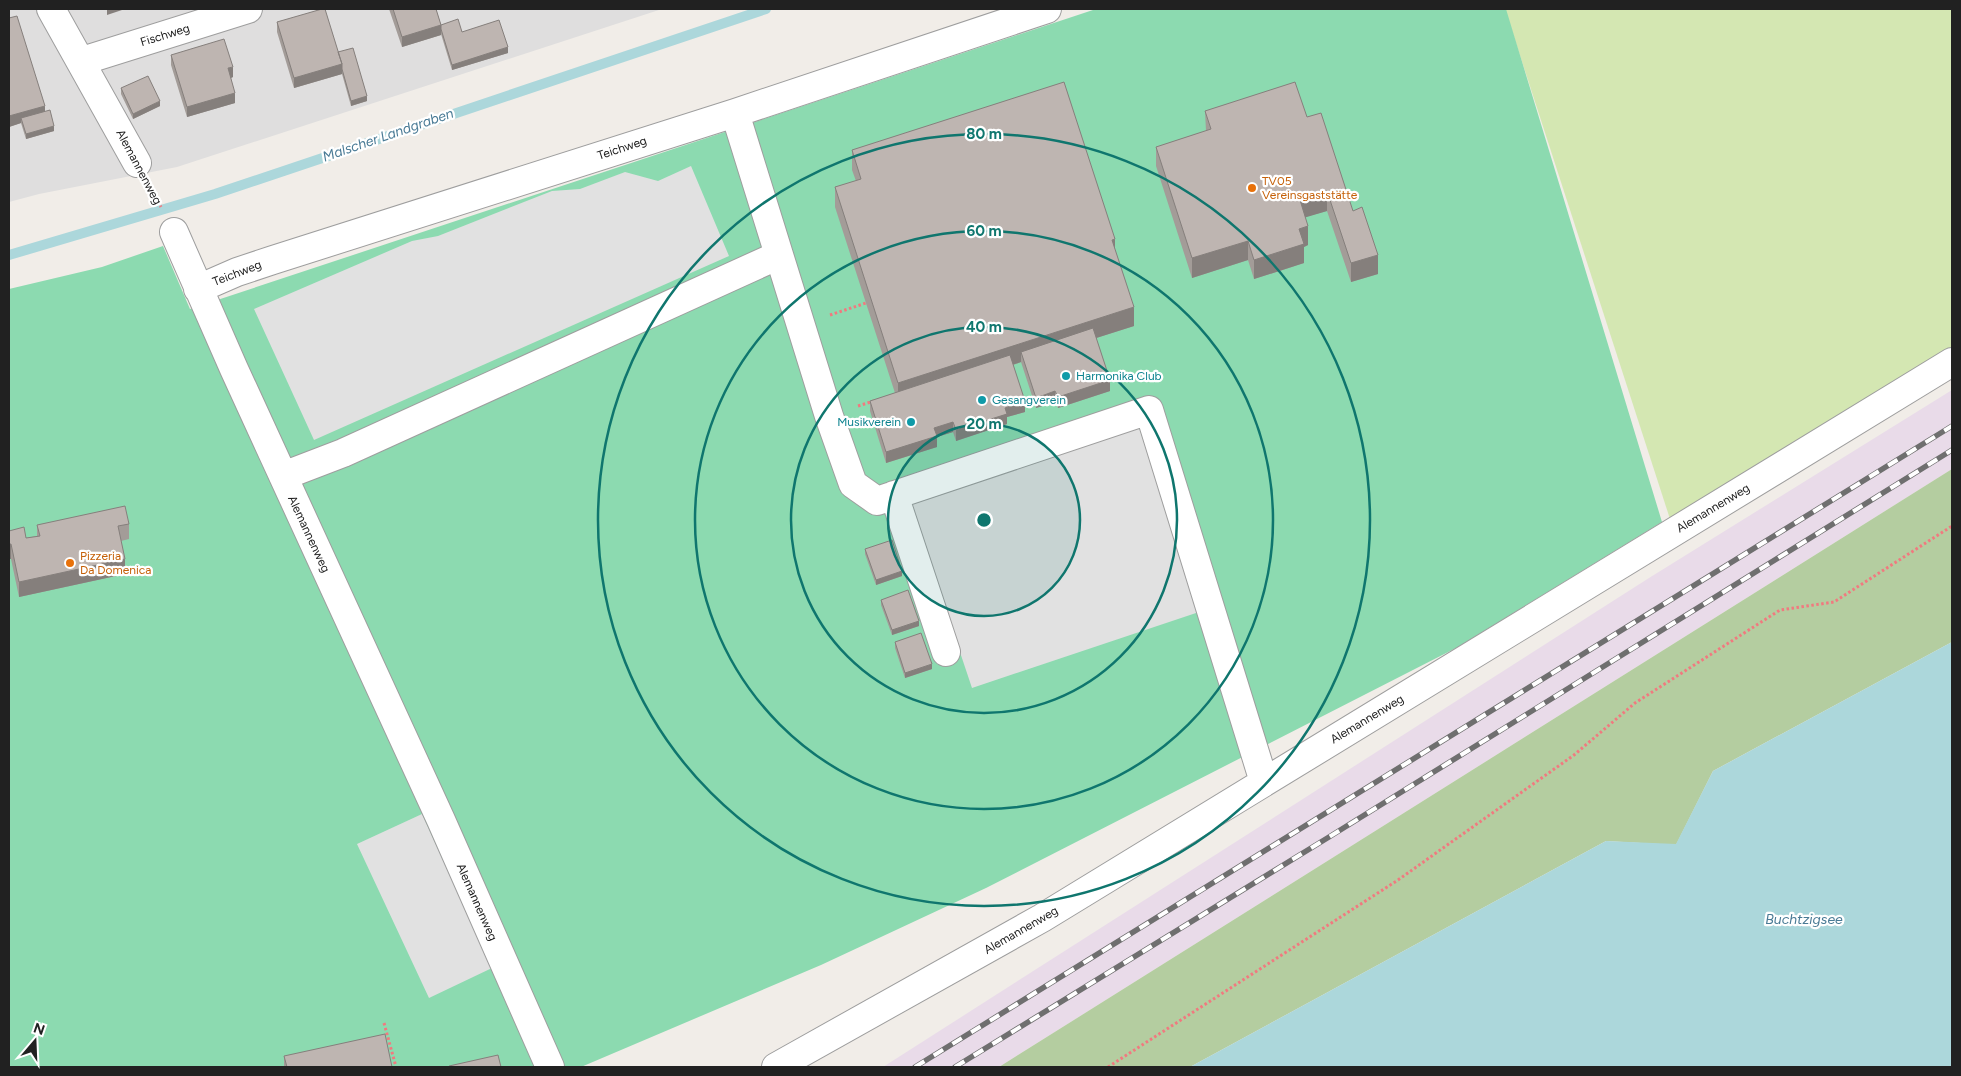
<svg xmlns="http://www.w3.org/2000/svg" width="1961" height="1076" font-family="Figtree,sans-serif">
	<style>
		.residential { fill: #dfdede }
		.industrial { fill: #e9dbe9 }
		.grass { fill: #d4e7b2 }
		.forest { fill: #b4cda0 }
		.pitch { fill: #8cdab0 }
		.parking { fill: #e1e1e1 }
		.water { fill: #acd7db }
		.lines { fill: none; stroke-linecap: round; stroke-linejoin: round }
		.stream { stroke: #acd7db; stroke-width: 10 }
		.minor-casing { stroke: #9e9e9e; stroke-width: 30 }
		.path { stroke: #f1797f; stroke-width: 3; stroke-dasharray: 2.5 2.5; stroke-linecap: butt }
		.minor { stroke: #fff; stroke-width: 28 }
		.rail-casing { stroke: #6f6f6f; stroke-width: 5.5 }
		.rail { stroke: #fff; stroke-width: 4; stroke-dasharray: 11; stroke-linecap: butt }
		.wall { fill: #a39c98 }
		.shaded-wall { fill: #857f7c }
		.building { fill: #beb5b1; stroke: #857f7c }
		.ring { fill: none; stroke: #0f766e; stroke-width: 2.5 }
		.food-dot { fill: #e8710a; stroke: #fff; stroke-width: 2 }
		.culture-dot { fill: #0f9aa8; stroke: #fff; stroke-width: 2 }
		.labels { text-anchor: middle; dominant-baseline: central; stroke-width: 4.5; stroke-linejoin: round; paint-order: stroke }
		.street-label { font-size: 12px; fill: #212121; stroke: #fff }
		.food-label { font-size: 12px; fill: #c56008; stroke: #fff; text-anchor: start }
		.culture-label { font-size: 12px; fill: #0d838f; stroke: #fff; text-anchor: start }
		.water-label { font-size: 14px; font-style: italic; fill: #497a95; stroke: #fff }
		.centre { fill: #0f766e; stroke: #fff; stroke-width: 2.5 }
		.ring-label { font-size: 15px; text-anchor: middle; font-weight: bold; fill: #0f766e; stroke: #fff; stroke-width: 4.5; stroke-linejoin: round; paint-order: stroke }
	</style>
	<rect width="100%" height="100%" fill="#f1ede8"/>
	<!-- residential -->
	<path class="residential" d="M9,9H662L177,167L39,194L9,202Z"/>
	<!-- industrial -->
	<path class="industrial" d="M1952,390V469L999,1067H883L1649,578Z"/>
	<!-- grass -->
	<path class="grass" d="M1505,9H1952V353L1670,519Z"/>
	<!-- forest -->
	<path class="forest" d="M1952,469V642L1713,771L1676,845L1606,841L1190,1067H999Z"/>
	<!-- pitch -->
	<path class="pitch" d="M1096,9H1506L1662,522L1458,647L986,888L821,965L581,1067H9V289L102,267L163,246L190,309Z"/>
	<!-- parking -->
	<path class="parking" d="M691,166L729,256L314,440L254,309L412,241L438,236L552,191L580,189L625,172L658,181Z
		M1139,427L1199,612L972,688L910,503Z
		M422,814L492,968L429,998L357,844Z"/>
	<!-- water -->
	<path class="water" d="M1952,642V1067H1190L1606,841L1676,844L1713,771Z"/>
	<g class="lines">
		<!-- stream -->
		<path class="stream" d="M9,255L215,194L766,9"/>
		<!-- minor casing -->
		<g class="minor-casing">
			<path id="minor" d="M51,9L137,163
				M82,61L248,9
				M735,113L829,416L853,484L877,501L1149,410L1264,782
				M174,232L234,369L441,820L550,1067
				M198,289L237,272L273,260L735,113L1047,9
				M283,476L343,453L779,255
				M894,495L946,652
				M776,1067L1042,918L1952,362"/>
		</g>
		<!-- path -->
		<path class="path" d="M151,188L161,207
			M830,315L866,303
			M858,406L874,401
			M384,1023L396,1067
			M1108,1067L1398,880L1574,755L1635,703L1780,610L1834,602L1952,526"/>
		<!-- minor -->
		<use href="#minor" class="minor"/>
		<!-- rail casing -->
		<g class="rail-casing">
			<path id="rail" d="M915,1067L1952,426
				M955,1067L1329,837L1952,450"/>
		</g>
		<!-- rail -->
		<use href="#rail" class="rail"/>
	</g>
	<!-- wall -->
	<path class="wall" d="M389,9H436L441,25L462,32L508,53L452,70L441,34V35L402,47Z
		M9,18L45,112L54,131L26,139L21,123L9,127Z
		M277,22L338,52L367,101L351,106L342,74L294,88L277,32Z
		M171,55L233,77L231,78L235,103L187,117L171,65Z
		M121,88L160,106L133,119L121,94Z
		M1205,111L1307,117L1353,211L1378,274L1351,282L1327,211L1305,217L1308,245L1304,247V263L1254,279L1248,260L1192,278L1156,166V147L1206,131Z
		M852,150L1115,250L1134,326L1096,338L1110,391L1058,408L1055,402L1036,408L1021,362L1013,365L1025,412L1007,417V424L956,441L953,432L937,437V447L886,463L870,411V401L895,393L835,207V187L856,181L852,170Z
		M129,524V539L121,541L125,574L19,597L11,559L9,531L26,538L37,536V525Z
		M865,549L902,576L876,585L865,554Z
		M881,600L919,626L892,635L881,605Z
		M895,642L932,669L905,678L895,648Z
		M284,1056L392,1067H284Z"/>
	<!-- shaded-wall -->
	<path class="shaded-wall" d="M107,9H125L107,15Z
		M441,25V35L402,47V37Z
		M508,47V53L452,70V65Z
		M342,64V74L294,88V78Z
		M233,67V77L228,79V68Z
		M235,93V103L187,117V107Z
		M367,96V101L351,106V101Z
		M160,101V106L133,119V114Z
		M45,106V117L21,118V123L9,127V116Z
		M54,126V131L26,139V134Z
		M1327,191V211L1300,219V200Z
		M1308,226V245L1304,247V263L1254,279V260L1299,229Z
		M1115,239V258L1112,240Z
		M1248,241V260L1192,278V258Z
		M1378,255V274L1351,282V263Z
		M1134,307V326L1024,361L1021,352V362L898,402V383Z
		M1110,380V391L1058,408V397Z
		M1055,391V402L1036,408V398Z
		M1025,401V412L1007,417V424L956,441V430L1005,408Z
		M953,422V432L937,437V447L886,463V452L934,428Z
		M9,544H11V559H9Z
		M125,559V574L19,597V582Z
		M902,571V576L876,585V580Z
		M919,621V626L892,635V630Z
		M932,664V669L905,678V673Z"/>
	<!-- building -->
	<path class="building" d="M322,9H325L342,64L294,78L277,22Z
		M393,9H436L441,25L402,37Z
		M17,16L45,106L9,116V18Z
		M458,19L462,32L499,20L508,47L452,65L441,29V25Z
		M224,39L233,67L228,68L235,93L187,107L171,55Z
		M353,48L367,96L351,101L342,69V64L338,52Z
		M148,76L160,101L133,114L121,88Z
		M1064,82L1115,239L1112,240L1134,307L898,383L835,187L861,179L852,150Z
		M1295,82L1307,117L1321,113L1353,211L1362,207L1378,255L1351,263L1327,191L1300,200L1308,226L1299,229L1304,244L1254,260L1248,241L1192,258L1156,147L1211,129L1205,111Z
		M50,110L54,126L26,134L21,118Z
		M1093,328L1110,380L1058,397L1055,391L1036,398L1021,352Z
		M1010,355L1025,401L1005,408L1007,414L956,430L953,422L934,428L937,436L886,452L870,401Z
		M125,506L129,524L118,526L125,559L19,582L11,544H9V531L24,527L26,538L40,536L37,525Z
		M892,540L902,571L876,580L865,549Z
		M908,590L919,621L892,630L881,600Z
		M921,633L932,664L905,673L895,642Z
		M385,1034L392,1067H287L284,1056Z
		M498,1055L501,1067H450L449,1066Z"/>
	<!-- distance rings -->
	<circle cx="984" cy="520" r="96" fill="#0f766e" fill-opacity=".12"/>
	<g class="ring">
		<circle cx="984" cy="520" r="96"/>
		<circle cx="984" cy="520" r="193"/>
		<circle cx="984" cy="520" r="289"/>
		<circle cx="984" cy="520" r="386"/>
	</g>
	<!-- markers -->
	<g class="food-dot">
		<circle cx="1252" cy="188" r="5"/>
		<circle cx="70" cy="563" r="5"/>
	</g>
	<g class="culture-dot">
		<circle cx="1066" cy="376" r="5"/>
		<circle cx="982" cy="400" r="5"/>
		<circle cx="911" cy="422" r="5"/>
	</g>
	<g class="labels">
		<!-- street labels -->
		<g class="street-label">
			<text transform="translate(165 35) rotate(-17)">Fischweg</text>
			<text transform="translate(622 148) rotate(-18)">Teichweg</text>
			<text transform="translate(139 167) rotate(62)">Alemannenweg</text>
			<text transform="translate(237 273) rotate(-21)">Teichweg</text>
			<text transform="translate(1713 508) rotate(-31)">Alemannenweg</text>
			<text transform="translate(309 534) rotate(65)">Alemannenweg</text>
			<text transform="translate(1367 719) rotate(-31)">Alemannenweg</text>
			<text transform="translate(477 902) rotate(66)">Alemannenweg</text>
			<text transform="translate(1021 930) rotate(-30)">Alemannenweg</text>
		</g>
		<!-- food labels -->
		<g class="food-label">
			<text x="1262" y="181">TV05<tspan x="1262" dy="14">Vereinsgaststätte</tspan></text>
			<text x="80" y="556">Pizzeria<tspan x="80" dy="14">Da Domenica</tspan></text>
		</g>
		<!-- culture labels -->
		<g class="culture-label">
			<text x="1076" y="376">Harmonika Club</text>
			<text x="992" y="400">Gesangverein</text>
			<text x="901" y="422" text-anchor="end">Musikverein</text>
		</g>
		<!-- water labels -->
		<g class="water-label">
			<text transform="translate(388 135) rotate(-19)">Malscher Landgraben</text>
			<text x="1804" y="919">Buchtzigsee</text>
		</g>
	</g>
	<circle cx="984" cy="520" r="8" class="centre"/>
	<g class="ring-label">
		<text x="984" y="139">80 m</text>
		<text x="984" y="236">60 m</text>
		<text x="984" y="332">40 m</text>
		<text x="984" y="429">20 m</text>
	</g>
	<!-- border -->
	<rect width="1961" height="1076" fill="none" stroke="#212121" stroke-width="20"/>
	<!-- north arrow -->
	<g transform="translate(35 1041) rotate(19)" stroke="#ffffff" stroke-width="4" paint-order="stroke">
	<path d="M0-4L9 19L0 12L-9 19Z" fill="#212121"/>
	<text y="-8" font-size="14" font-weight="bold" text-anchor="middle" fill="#212121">N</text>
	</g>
</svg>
